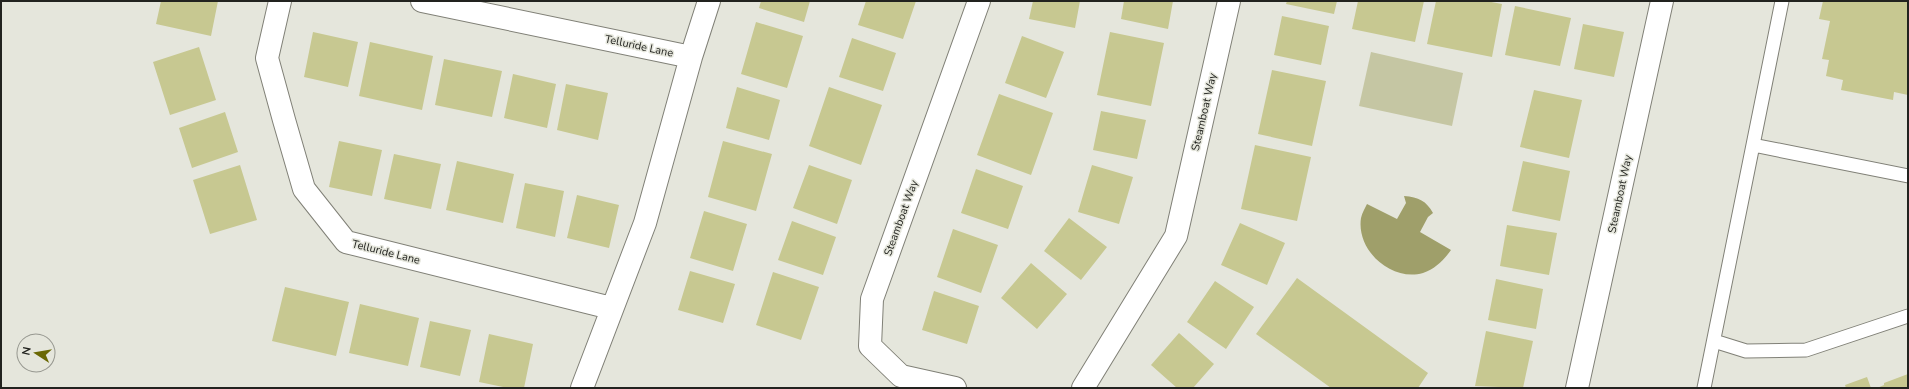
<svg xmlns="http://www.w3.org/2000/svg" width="1909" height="389" font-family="'Nunito Sans',sans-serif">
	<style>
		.green { fill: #c5c6a3 }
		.water { fill: #9f9f6a }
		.building { fill: #c7c891 }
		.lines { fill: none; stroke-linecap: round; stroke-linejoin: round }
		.service-casing { stroke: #808077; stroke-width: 15 }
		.minor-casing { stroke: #808077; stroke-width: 24 }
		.service { stroke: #fff; stroke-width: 13 }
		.minor { stroke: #fff; stroke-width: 22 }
		.labels { text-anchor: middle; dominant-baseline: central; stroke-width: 3; stroke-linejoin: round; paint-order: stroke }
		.street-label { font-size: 11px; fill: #22231f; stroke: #e5e6dc }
	</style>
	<rect width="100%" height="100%" fill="#e5e6dc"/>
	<!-- green -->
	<path class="green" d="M1371,52L1463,73L1452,126L1359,106Z"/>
	<!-- water -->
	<path class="water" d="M1404,196C1419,197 1426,201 1433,213L1428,217L1420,232L1451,250C1444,260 1435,269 1423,273C1391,282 1356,250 1361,218C1362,213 1365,208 1367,204L1397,219L1406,203Z"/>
	<!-- building -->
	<path class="building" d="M161,1H218L211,36L156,24Z
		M761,1H810L804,22L759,8Z
		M866,1H916L903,39L858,25Z
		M1033,1H1080L1075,28L1029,19Z
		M1124,1H1173L1168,29L1121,19Z
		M1287,1H1337L1334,14L1286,4Z
		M1358,1H1424L1415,42L1352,29Z
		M1436,1H1486L1502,4L1492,57L1427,44Z
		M1823,1H1908V95L1894,92L1893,100L1841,90L1843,80L1826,76L1829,60L1822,59L1830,21L1819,19Z
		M1515,6L1571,18L1560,66L1505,55Z
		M1282,16L1329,26L1321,65L1274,55Z
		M756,22L803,36L787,88L741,74Z
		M1583,24L1624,32L1614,77L1574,69Z
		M313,32L358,42L348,87L304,77Z
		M1110,32L1164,43L1151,106L1097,95Z
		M1022,36L1064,52L1046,98L1005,83Z
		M852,38L896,53L883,91L839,77Z
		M370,42L433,56L422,110L359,96Z
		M199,47L216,100L170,115L153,62Z
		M444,59L502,71L492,117L435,105Z
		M1272,70L1326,81L1312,146L1258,134Z
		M513,74L556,84L547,128L504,118Z
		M566,84L608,93L598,140L557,130Z
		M737,87L780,100L769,140L726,128Z
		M829,87L882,105L861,165L809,146Z
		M1534,90L1582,100L1569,158L1520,147Z
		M999,94L1053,113L1031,175L977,155Z
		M1101,111L1146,120L1137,159L1093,150Z
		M225,112L238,152L192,168L179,128Z
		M339,141L382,150L372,196L329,187Z
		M723,141L772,154L756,211L708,197Z
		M1255,145L1311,157L1297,221L1241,209Z
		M394,154L441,164L431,209L384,199Z
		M457,161L514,174L503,223L446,210Z
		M1523,161L1570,171L1560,221L1512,211Z
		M240,165L257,220L210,234L193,180Z
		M809,165L852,180L837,224L793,208Z
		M1092,165L1133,177L1119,224L1078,212Z
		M976,169L1023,186L1008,229L961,213Z
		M525,183L564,191L555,237L516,228Z
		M577,195L619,205L609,248L567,238Z
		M704,211L747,224L733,271L690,258Z
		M1069,218L1107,247L1081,280L1044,251Z
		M792,221L836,237L823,275L778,260Z
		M1240,223L1285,243L1267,285L1221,265Z
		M1507,225L1557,233L1549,275L1500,266Z
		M953,229L998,245L981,293L937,277Z
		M1031,263L1067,294L1037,329L1001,298Z
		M690,271L735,284L723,323L678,310Z
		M773,272L819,287L801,340L756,325Z
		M1297,278L1428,373L1418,388H1331L1256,334Z
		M1496,279L1543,289L1536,329L1488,320Z
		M1215,281L1254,307L1226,349L1187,322Z
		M285,287L349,302L336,356L272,341Z
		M934,291L979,306L967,344L922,330Z
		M360,304L419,318L408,366L349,353Z
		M430,321L471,330L460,376L420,367Z
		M1486,331L1533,341L1523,388L1475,386Z
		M1179,333L1214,364L1193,388H1177L1151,365Z
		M489,334L533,344L524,388H508L479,382Z
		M1908,374V388H1877L1884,385V383Z
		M1867,377L1871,388H1846L1845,385Z"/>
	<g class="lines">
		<!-- service casing -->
		<g class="service-casing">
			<path id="service" d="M1753,145L1908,176
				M1714,341L1746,351L1806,350L1908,316
				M1704,388L1782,1"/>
		</g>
		<!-- minor casing -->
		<g class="minor-casing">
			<path id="minor" d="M280,1L267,58L284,120L304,189L346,242L611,308
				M422,1L691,57
				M582,388L645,223L691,57L709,1
				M955,388L901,376L870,346L872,299L979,1
				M1083,388L1176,236L1229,1
				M1577,388L1662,1"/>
		</g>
		<!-- service -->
		<use href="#service" class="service"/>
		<!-- minor -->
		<use href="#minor" class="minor"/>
	</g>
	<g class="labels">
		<!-- street labels -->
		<g class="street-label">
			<text transform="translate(639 46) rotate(12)">Telluride Lane</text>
			<text transform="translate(1204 112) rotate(-77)">Steamboat Way</text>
			<text transform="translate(1620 194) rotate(-78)">Steamboat Way</text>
			<text transform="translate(901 218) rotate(-70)">Steamboat Way</text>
			<text transform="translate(386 252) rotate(14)">Telluride Lane</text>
		</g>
	</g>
	<!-- border -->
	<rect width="1909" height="389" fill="none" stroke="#22231f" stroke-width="4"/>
	<!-- north arrow -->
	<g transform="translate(36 353) rotate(282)"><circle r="19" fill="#e5e6dc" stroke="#979890"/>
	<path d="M0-3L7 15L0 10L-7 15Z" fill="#6a6803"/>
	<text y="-6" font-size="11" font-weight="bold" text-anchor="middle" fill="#22231f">N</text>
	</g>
</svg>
